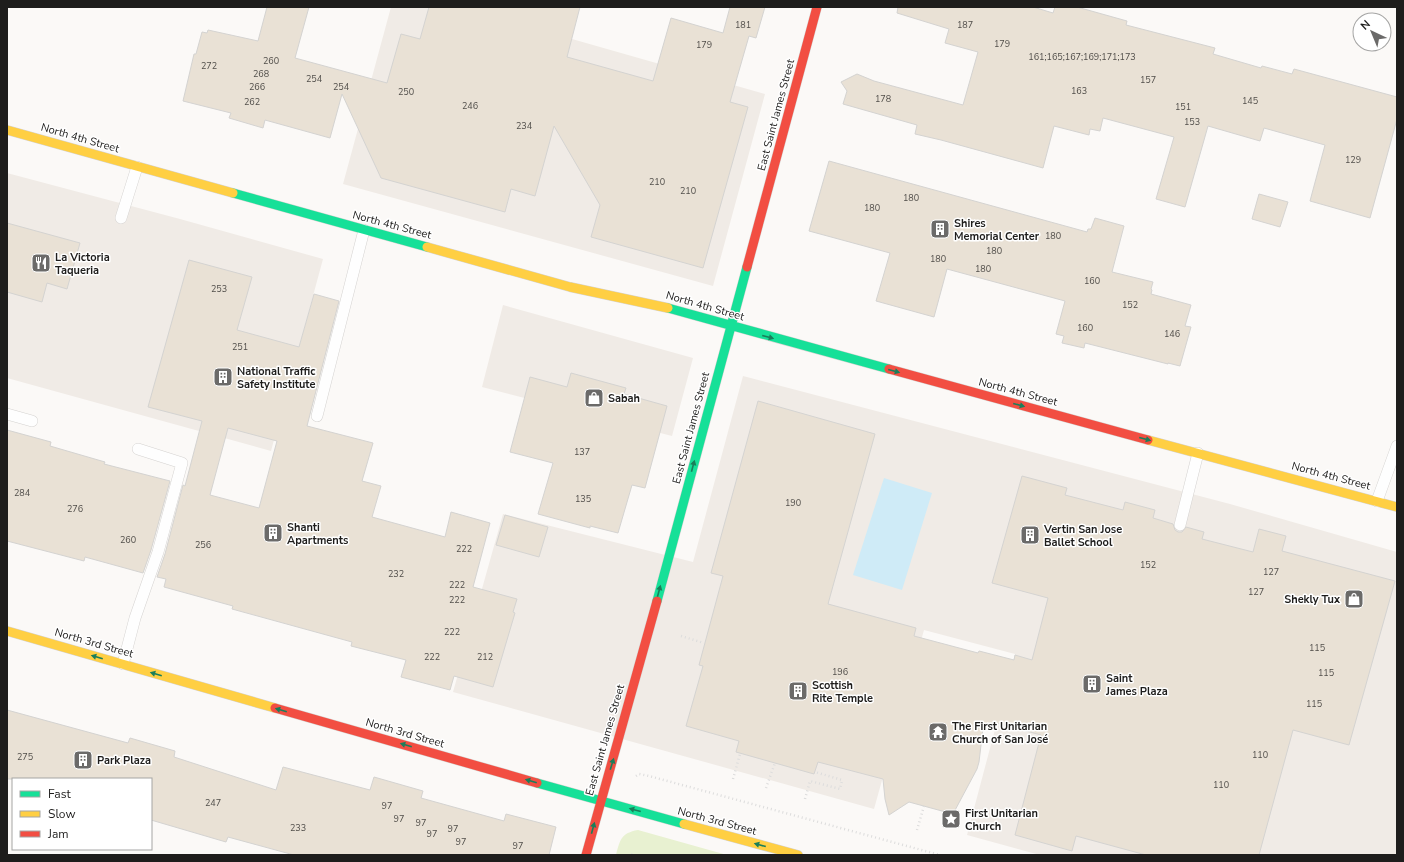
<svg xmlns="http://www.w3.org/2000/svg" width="1404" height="862" font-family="'Nunito Sans',sans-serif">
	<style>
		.built { fill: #f0ebe6 }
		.green { fill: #e8f1d1 }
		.water { fill: #cfebf7 }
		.building { fill: #e9e1d5; stroke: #d4d3d1; fill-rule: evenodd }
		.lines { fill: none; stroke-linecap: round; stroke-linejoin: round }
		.lane-casing { stroke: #d5d3d1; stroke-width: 12 }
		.fast-casing { stroke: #d5d3d1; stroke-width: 10 }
		.slow-casing { stroke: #d5d3d1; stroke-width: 10 }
		.jam-casing { stroke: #d5d3d1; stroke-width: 10 }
		.path { stroke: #dcdcdc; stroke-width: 2.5; stroke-dasharray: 1 3; stroke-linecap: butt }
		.lane { stroke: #fefefe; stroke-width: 11 }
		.fast { stroke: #16e098; stroke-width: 9 }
		.slow { stroke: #ffcf43; stroke-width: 9 }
		.jam { stroke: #f24e42; stroke-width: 9 }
		.oneway { fill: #1a7e5a }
		.labels { text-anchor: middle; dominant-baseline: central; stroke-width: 3; stroke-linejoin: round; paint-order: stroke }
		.number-label { font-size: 9px; fill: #514e4a }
		.street-label { font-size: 11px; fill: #1e1d1c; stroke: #fff }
		.poi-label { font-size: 11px; font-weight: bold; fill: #1e1d1c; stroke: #fff; text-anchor: start }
	</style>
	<rect width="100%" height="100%" fill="#fbf9f7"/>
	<!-- built -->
	<path class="built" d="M391,7H451L572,39L765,94L713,286L343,184Z
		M7,173L180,219L323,259L271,451L7,378Z
		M503,305L693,358L672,436L482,387Z
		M743,376L1230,504L1397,552V855H1040L967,835L1015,654L924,630L874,809L453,692L503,514L693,562Z"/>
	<!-- green -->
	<path class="green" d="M638,830L727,855H616C620,840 621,833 638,830Z"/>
	<!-- water -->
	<path class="water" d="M884,478L932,493L902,590L853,575Z"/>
	<!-- building -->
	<path class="building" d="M267,7H309L295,58L387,83L401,34L420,39L429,7H580L567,57L653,81L671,18L723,33L730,7H765L756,38L749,36L730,102L748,107L703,268L591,237L600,205L554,126L535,196L511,189L505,212L381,178L342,94L330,138L265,120L263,128L229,118L231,113L183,101L194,54H196L202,32L207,33L208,30L258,41Z
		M898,7H1033L1053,13L1055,7H1077L1127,21L1126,25L1215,48L1213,54L1261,68L1262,66L1292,74L1294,69L1397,97V119L1370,218L1310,201L1325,145L1264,128L1260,141L1208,126L1185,207L1156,199L1174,137L1103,118L1100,131L1090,129L1089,135L1054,126L1043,168L941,140L915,134L917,125L843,104L847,91L841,82L857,74L874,81L963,105L978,52L945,43L949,29L897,13Z
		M829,161L1087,232L1088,229H1091L1095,218L1124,226L1112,272L1153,282L1151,289L1152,290L1151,294L1191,305L1185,326L1191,327L1180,366L1168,363V364L1085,343L1084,348L1062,343L1064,336L1056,334L1065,301L947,269L934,317L876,301L890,253L809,231Z
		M1259,194L1288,202L1280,227L1252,219Z
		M7,223L80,243L67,289L47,283L42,302L7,292Z
		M189,260L252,277L237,330L299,347L314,294L339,301L307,426L373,443L362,481L381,486L372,517L445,537L451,512L490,523L473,587L517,599L513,612L515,613L493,687L454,676L450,690L401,677L406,660L351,646L352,642L232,609L233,606L164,587L166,579L157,577L165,554L183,485L185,486L202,421L148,407ZM228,428L277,441L259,508L210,495Z
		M571,373L626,388L624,394L667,406L645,488L632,485L618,533L590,526V528L538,514L553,463L510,452L530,377L567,387Z
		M758,401L875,434L828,604L916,628L914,636L978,653L979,651L1014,660L1015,655L1032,660L1048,598L992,583L1022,476L1067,488L1065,495L1123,510L1125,502L1155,510L1153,518L1173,524L1175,530L1178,532H1182L1186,527L1204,532L1202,539L1253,552L1259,529L1286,536L1282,551L1395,581L1349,745L1293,730L1259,855H1146L1076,836L1072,851L1015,835L1041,735L993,722L991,730L983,728L979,762L977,769L953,814L909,802L889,815L885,799L883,779L818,762L814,774L736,752L739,741L686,726L703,666L699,665L723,576L711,573Z
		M7,430L51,442L50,446L105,462L104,464L170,481L151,550L143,573L85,557L84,561L7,541Z
		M505,515L548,527L539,557L496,545Z
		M7,710L128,743L130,738L175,751L174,757L276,790L283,767L370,790L374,777L423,791L421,798L504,821L506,814L556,827L549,855H294L228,837L226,842L151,820V779H7Z"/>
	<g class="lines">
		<!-- lane casing -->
		<g class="lane-casing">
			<path id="lane" d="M121,218L137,167
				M7,414L32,421
				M317,416L364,230
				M1377,501L1397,446
				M1180,525L1198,453
				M123,664L135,618L158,552L182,463L138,449"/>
		</g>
		<!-- fast casing -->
		<g class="fast-casing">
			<path id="fast" d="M233,193L427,247
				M668,308L889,369
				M657,601L747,267
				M537,783L684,824"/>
		</g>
		<!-- slow casing -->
		<g class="slow-casing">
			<path id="slow" d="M7,130L233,193
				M427,247L570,287L668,308
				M1148,440L1397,507
				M7,631L275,708
				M684,824L798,855"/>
		</g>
		<!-- jam casing -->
		<g class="jam-casing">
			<path id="jam" d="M747,267L817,7
				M889,369L1148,440
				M275,708L537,783
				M586,855L657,601"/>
		</g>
		<!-- path -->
		<path class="path" d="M681,636L704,643
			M636,776L639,774L649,776L940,855
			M733,779L740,754
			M766,788L775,763
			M805,799L810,781L840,789L842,780L815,772
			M917,830L924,806
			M631,854L632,855"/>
		<!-- lane -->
		<use href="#lane" class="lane"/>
		<!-- fast -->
		<use href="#fast" class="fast"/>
		<!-- slow -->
		<use href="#slow" class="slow"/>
		<!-- jam -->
		<use href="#jam" class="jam"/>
	</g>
	<!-- one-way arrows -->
	<defs><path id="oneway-solid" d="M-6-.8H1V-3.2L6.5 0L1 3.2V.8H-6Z"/></defs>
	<g class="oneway">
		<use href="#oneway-solid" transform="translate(768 337) rotate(15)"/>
		<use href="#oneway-solid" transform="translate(894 371) rotate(15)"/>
		<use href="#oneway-solid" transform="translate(1019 405) rotate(15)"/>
		<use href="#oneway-solid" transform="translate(1145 439) rotate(15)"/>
		<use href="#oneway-solid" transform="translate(693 466) rotate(-75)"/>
		<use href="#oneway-solid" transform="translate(659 591) rotate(-75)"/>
		<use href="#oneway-solid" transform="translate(97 657) rotate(-164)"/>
		<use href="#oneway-solid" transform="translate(156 674) rotate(-164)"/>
		<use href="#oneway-solid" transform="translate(281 710) rotate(-164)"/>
		<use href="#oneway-solid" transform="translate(406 745) rotate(-164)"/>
		<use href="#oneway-solid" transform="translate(612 764) rotate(-73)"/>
		<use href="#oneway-solid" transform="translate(531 781) rotate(-164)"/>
		<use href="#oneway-solid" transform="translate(635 810) rotate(-165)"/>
		<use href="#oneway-solid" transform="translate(593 828) rotate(-75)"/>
		<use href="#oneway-solid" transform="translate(760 845) rotate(-165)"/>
	</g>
	<!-- icons -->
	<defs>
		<g id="building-square" transform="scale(1)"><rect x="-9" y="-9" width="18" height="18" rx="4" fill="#6b6a69" stroke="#fff"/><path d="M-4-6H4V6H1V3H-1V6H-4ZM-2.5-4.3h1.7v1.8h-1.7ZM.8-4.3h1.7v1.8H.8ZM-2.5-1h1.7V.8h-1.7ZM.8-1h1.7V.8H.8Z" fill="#fff"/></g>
		<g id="restaurant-square" transform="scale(1)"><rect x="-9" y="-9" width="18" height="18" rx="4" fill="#6b6a69" stroke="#fff"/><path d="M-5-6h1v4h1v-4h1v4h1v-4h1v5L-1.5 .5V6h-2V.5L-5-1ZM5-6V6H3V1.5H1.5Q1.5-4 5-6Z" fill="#fff"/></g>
		<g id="shop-square" transform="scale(1)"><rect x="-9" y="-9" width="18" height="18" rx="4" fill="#6b6a69" stroke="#fff"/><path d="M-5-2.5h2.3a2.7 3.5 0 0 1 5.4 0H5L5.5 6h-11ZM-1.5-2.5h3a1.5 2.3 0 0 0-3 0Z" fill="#fff"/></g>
		<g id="temple-square" transform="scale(1)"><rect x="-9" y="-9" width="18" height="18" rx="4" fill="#6b6a69" stroke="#fff"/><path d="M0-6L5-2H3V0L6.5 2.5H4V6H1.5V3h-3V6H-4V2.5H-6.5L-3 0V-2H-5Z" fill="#fff"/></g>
		<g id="sight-square" transform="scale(1)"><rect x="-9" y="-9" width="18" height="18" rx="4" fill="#6b6a69" stroke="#fff"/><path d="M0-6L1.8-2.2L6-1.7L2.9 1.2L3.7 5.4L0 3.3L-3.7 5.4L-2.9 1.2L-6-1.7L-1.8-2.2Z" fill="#fff"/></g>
	</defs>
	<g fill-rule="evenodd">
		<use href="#building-square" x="940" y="229"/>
		<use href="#restaurant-square" x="41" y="263"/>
		<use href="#building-square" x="223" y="377"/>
		<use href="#shop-square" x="594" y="398"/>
		<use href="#building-square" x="273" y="533"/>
		<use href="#building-square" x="1030" y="535"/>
		<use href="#shop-square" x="1354" y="599"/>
		<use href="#building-square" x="1092" y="684"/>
		<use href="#building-square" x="798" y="691"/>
		<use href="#temple-square" x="938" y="732"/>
		<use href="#building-square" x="83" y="760"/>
		<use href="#sight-square" x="951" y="819"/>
	</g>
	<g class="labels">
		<!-- number labels -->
		<g class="number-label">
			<text x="743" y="25">181</text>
			<text x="965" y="25">187</text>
			<text x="1002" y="44">179</text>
			<text x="704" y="45">179</text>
			<text x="1082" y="57">161;165;167;169;171;173</text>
			<text x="271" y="61">260</text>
			<text x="209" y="66">272</text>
			<text x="261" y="74">268</text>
			<text x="314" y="79">254</text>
			<text x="1148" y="80">157</text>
			<text x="257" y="87">266</text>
			<text x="341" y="87">254</text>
			<text x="1079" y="91">163</text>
			<text x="406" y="92">250</text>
			<text x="883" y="99">178</text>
			<text x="1250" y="101">145</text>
			<text x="252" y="102">262</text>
			<text x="470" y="106">246</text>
			<text x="1183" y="107">151</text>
			<text x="1192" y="122">153</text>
			<text x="524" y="126">234</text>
			<text x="1353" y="160">129</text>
			<text x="657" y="182">210</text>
			<text x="688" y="191">210</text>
			<text x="911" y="198">180</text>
			<text x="872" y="208">180</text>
			<text x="1053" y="236">180</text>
			<text x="994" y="251">180</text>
			<text x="938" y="259">180</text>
			<text x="983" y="269">180</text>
			<text x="1092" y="281">160</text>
			<text x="219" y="289">253</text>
			<text x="1130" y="305">152</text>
			<text x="1085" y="328">160</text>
			<text x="1172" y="334">146</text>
			<text x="240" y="347">251</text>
			<text x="582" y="452">137</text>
			<text x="22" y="493">284</text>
			<text x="583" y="499">135</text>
			<text x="793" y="503">190</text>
			<text x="75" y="509">276</text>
			<text x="128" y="540">260</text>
			<text x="203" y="545">256</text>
			<text x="464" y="549">222</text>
			<text x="1148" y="565">152</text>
			<text x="1271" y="572">127</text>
			<text x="396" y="574">232</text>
			<text x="457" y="585">222</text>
			<text x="1256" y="592">127</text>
			<text x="457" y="600">222</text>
			<text x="452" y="632">222</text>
			<text x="1317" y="648">115</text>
			<text x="432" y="657">222</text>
			<text x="485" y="657">212</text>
			<text x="840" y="672">196</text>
			<text x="1326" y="673">115</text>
			<text x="1314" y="704">115</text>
			<text x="1260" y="755">110</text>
			<text x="25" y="757">275</text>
			<text x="1221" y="785">110</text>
			<text x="213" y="803">247</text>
			<text x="387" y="806">97</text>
			<text x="399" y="819">97</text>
			<text x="421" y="823">97</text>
			<text x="298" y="828">233</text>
			<text x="453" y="829">97</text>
			<text x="432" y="834">97</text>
			<text x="461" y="842">97</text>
			<text x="518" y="846">97</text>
		</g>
		<!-- street labels -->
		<g class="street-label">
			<text transform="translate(776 115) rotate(-75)">East Saint James Street</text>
			<text transform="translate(80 138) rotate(16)">North 4th Street</text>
			<text transform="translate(392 225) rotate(15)">North 4th Street</text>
			<text transform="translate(705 306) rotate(16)">North 4th Street</text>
			<text transform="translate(1018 392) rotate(15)">North 4th Street</text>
			<text transform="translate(691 428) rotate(-75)">East Saint James Street</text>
			<text transform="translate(1331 476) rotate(15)">North 4th Street</text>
			<text transform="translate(94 643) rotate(16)">North 3rd Street</text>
			<text transform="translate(405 733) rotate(16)">North 3rd Street</text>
			<text transform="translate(605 740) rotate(-74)">East Saint James Street</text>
			<text transform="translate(717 821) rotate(15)">North 3rd Street</text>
		</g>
		<!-- poi labels -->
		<g class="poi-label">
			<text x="954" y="223">Shires<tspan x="954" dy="13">Memorial Center</tspan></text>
			<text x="55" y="257">La Victoria<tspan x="55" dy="13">Taqueria</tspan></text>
			<text x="237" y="371">National Traffic<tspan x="237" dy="13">Safety Institute</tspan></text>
			<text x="608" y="398">Sabah</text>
			<text x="287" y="527">Shanti<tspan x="287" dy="13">Apartments</tspan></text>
			<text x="1044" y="529">Vertin San Jose<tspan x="1044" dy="13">Ballet School</tspan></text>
			<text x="1340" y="599" text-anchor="end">Shekly Tux</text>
			<text x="1106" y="678">Saint<tspan x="1106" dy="13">James Plaza</tspan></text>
			<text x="812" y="685">Scottish<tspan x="812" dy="13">Rite Temple</tspan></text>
			<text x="952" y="726">The First Unitarian<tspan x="952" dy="13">Church of San José</tspan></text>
			<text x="97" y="760">Park Plaza</text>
			<text x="965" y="813">First Unitarian<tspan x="965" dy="13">Church</tspan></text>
		</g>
	</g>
	<!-- border -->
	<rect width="1404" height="862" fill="none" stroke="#1e1d1c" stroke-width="16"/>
	<!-- legend -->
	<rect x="12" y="778" width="140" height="72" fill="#ffffff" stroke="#a5a5a4"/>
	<rect x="20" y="791" width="20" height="6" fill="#16e098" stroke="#a5a5a4"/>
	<text x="48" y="798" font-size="12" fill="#1e1d1c">Fast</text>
	<rect x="20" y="811" width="20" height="6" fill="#ffcf43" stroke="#a5a5a4"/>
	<text x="48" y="818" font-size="12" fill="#1e1d1c">Slow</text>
	<rect x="20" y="831" width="20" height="6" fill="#f24e42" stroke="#a5a5a4"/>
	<text x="48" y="838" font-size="12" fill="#1e1d1c">Jam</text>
	<!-- north arrow -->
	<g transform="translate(1372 32) rotate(316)"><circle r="19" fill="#ffffff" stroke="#a5a5a4"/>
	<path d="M0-3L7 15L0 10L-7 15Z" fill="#6b6a69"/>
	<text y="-6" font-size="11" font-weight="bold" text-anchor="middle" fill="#1e1d1c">N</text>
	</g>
</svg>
